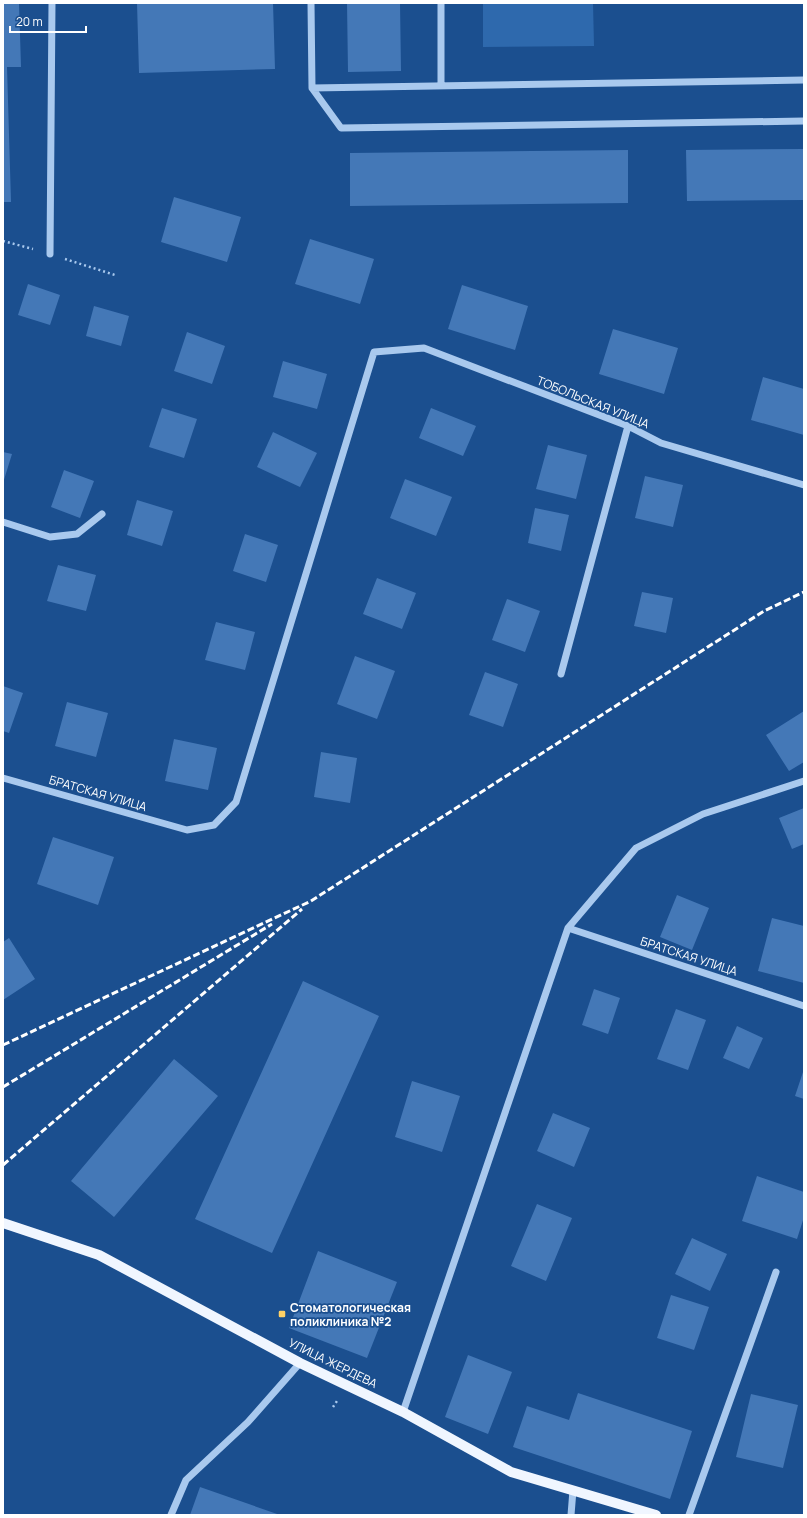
<svg xmlns="http://www.w3.org/2000/svg" width="807" height="1518" font-family="Manrope,sans-serif">
	<style>
		.pitch { fill: #2e69ad }
		.building { fill: #4478b7 }
		.lines { fill: none; stroke-linecap: round; stroke-linejoin: round }
		.path { stroke: #a9c9ee; stroke-width: 2.5; stroke-dasharray: 2 3; stroke-linecap: butt }
		.minor { stroke: #a9c9ee; stroke-width: 7 }
		.major { stroke: #f0f6ff; stroke-width: 10 }
		.rail { stroke: #fff; stroke-width: 3; stroke-dasharray: 7 3; stroke-linecap: butt }
		.poi-dot { fill: #ffd166; stroke: #1b4f8f; stroke-width: 1.5 }
		.labels { text-anchor: middle; dominant-baseline: central; stroke-width: 3.5; stroke-linejoin: round; paint-order: stroke }
		.street-label { font-size: 12px; fill: #fff; stroke: #1b4f8f }
		.poi-label { font-size: 12px; font-weight: bold; fill: #fff; stroke: #1b4f8f; text-anchor: start }
	</style>
	<rect width="100%" height="100%" fill="#1b4f8f"/>
	<!-- pitch -->
	<path class="pitch" d="M483,3H593L594,46L483,47Z"/>
	<!-- building -->
	<path class="building" d="M3,3H19L21,67H7L11,202H3Z
		M137,3H273L275,69L139,73Z
		M347,3H400L401,71L348,72Z
		M804,149V200L687,201L686,150Z
		M628,150V203L350,206V153Z
		M174,197L241,217L227,262L161,242Z
		M310,239L374,259L360,304L295,284Z
		M28,284L60,295L50,325L18,315Z
		M462,285L528,306L515,350L448,329Z
		M94,306L129,316L121,346L86,336Z
		M613,329L678,348L664,394L599,374Z
		M187,332L225,346L212,384L174,371Z
		M283,361L327,374L317,409L273,397Z
		M763,377L804,389V435L751,420Z
		M162,408L197,419L184,458L149,447Z
		M431,408L476,426L463,456L419,438Z
		M273,432L317,453L300,487L257,467Z
		M548,445L587,455L576,499L536,489Z
		M3,452L12,454L3,483Z
		M64,470L94,481L80,518L51,507Z
		M645,476L683,485L673,527L635,518Z
		M405,479L452,497L436,536L390,518Z
		M137,500L173,511L162,546L127,535Z
		M535,508L569,515L561,551L528,543Z
		M245,534L278,545L266,582L233,571Z
		M58,565L96,575L86,611L47,601Z
		M377,578L416,593L402,629L363,614Z
		M642,592L673,598L666,633L634,626Z
		M507,599L540,611L525,652L492,640Z
		M216,622L255,632L245,670L205,660Z
		M355,656L395,671L377,719L337,704Z
		M485,672L518,684L503,727L469,715Z
		M3,686L23,693L9,733L3,731Z
		M67,702L108,713L96,757L55,746Z
		M804,711V762L789,771L766,735Z
		M174,739L217,748L208,790L165,781Z
		M321,752L357,758L350,803L314,797Z
		M804,808V844L792,849L779,818Z
		M53,837L114,857L98,905L37,884Z
		M677,895L709,908L692,950L660,937Z
		M772,918L804,926V983L758,971Z
		M9,938L35,979L3,1000V942Z
		M303,981L379,1016L272,1253L195,1219Z
		M594,989L620,998L608,1034L582,1025Z
		M676,1009L706,1020L688,1070L657,1059Z
		M737,1026L763,1038L749,1069L723,1058Z
		M174,1059L218,1096L114,1217L71,1181Z
		M804,1069V1099L795,1096Z
		M412,1081L460,1096L442,1152L395,1137Z
		M553,1113L590,1128L574,1167L537,1151Z
		M757,1176L804,1192V1217L797,1239L742,1221Z
		M537,1204L572,1218L546,1281L511,1266Z
		M692,1238L727,1254L710,1291L675,1274Z
		M318,1251L397,1282L367,1358L289,1328Z
		M671,1295L709,1307L694,1350L657,1338Z
		M468,1355L512,1372L488,1434L445,1417Z
		M578,1393L692,1431L670,1499L513,1447L527,1406L569,1420Z
		M751,1394L798,1405L783,1468L736,1457Z
		M200,1487L280,1515H190Z"/>
	<g class="lines">
		<!-- path -->
		<path class="path" d="M3,241L33,249
			M65,259L115,275
			M333,1407L337,1401"/>
		<!-- minor -->
		<path class="minor" d="M311,3L312,88L341,128L804,121
			M441,85V3
			M312,88L804,80
			M50,254L52,3
			M3,522L50,537L77,534L102,514
			M561,674L628,426
			M3,778L187,830L214,825L236,802L374,352L424,348L628,426L661,443L804,485
			M568,928L804,1006
			M403,1412L568,928L636,848L703,814L804,781
			M171,1515L186,1480L248,1422L300,1363
			M571,1515L573,1490
			M689,1515L776,1272"/>
		<!-- major -->
		<path class="major" d="M3,1223L99,1255L300,1363L403,1412L511,1472L656,1515"/>
		<!-- rail -->
		<path class="rail" d="M3,1045L311,901L764,611L804,592
			M3,1087L272,924
			M3,1165L302,909"/>
	</g>
	<!-- markers -->
	<rect class="poi-dot" x="278" y="1310" width="8" height="8" rx="2"/>
	<g class="labels">
		<!-- street labels -->
		<g class="street-label">
			<text transform="translate(593 402) rotate(22)">ТОБОЛЬСКАЯ УЛИЦА</text>
			<text transform="translate(98 793) rotate(16)">БРАТСКАЯ УЛИЦА</text>
			<text transform="translate(689 956) rotate(18)">БРАТСКАЯ УЛИЦА</text>
			<text transform="translate(333 1363) rotate(26)">УЛИЦА ЖЕРДЕВА</text>
		</g>
		<!-- poi labels -->
		<g class="poi-label">
			<text x="290" y="1307">Стоматологическая<tspan x="290" dy="14">поликлиника №2</tspan></text>
		</g>
	</g>
	<!-- border -->
	<rect width="807" height="1518" fill="none" stroke="#ffffff" stroke-width="8"/>
	<!-- scale -->
	<path d="M10 26v6h76v-6" fill="none" stroke="#ffffff" stroke-width="2"/>
	<text x="16" y="26" font-size="12" fill="#ffffff" stroke="#1b4f8f" stroke-width="3" paint-order="stroke">20 m</text>
</svg>
